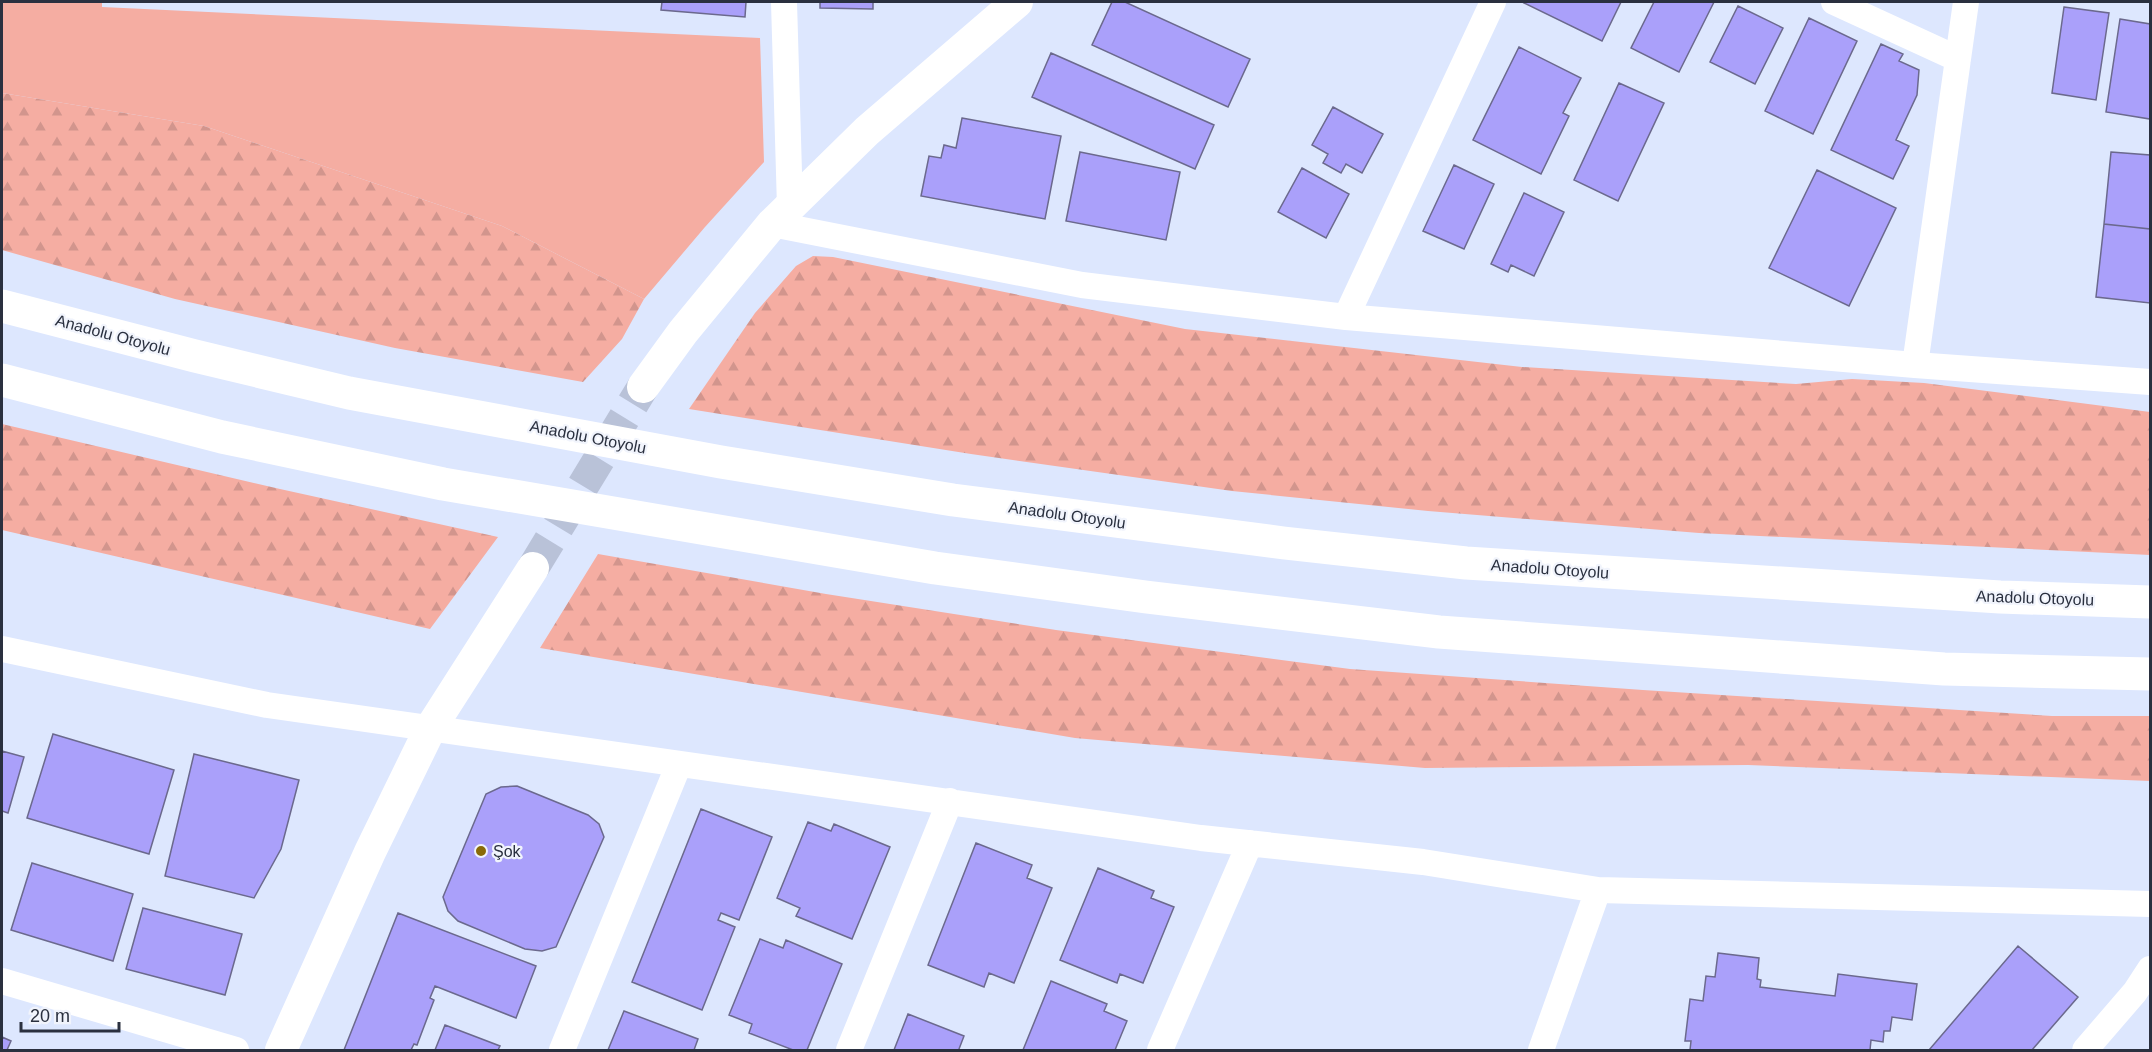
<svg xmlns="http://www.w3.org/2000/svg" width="2152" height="1052" font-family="Helvetica,sans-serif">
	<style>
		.green { fill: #f5ada2 }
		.forest { fill: url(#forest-firs) }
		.building { fill: #aaa0fa; stroke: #6b698d; stroke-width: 1.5 }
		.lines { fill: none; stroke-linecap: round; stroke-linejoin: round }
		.tertiary-tunnel { stroke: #b9c2d8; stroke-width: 32; stroke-dasharray: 32 16; stroke-linecap: butt }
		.minor { stroke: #fff; stroke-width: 26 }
		.tertiary { stroke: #fff; stroke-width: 32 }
		.motorway { stroke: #fff; stroke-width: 33 }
		.poi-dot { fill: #896a08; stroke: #f1f4fc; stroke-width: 2 }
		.labels { text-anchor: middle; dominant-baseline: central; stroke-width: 4.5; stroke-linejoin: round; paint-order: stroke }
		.street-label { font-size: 16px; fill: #2a303f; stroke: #f1f4fc }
		.poi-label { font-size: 16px; fill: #2a303f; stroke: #f1f4fc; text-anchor: start }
	</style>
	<defs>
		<pattern id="forest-firs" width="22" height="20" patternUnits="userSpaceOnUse" patternTransform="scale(1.5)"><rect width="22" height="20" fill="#f5ada2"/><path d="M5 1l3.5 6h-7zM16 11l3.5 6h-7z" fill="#d2958d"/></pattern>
	</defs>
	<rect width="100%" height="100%" fill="#dde7fe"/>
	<!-- green -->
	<path class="green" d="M2,2H102V7L760,38L764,162L705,227L644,299L502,226L204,126L2,93Z"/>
	<!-- forest -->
	<path class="forest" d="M2,93L204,126L502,226L644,299L622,339L583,382L395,348L175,299L2,250Z
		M813,256L833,257L1185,329L1522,367L1796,384L1852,379L1924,383L2150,412V555L1699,533L1428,511L1232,491L971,454L689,409L755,313L796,266Z
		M2,424L280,489L498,537L430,629L2,530Z
		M598,554L826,594L1056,630L1350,669L1643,690L2052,716H2150V781L1748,765L1425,768L1075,738L540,648Z"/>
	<!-- building -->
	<path class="building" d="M662,2H746L745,17L661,10Z
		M820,2H873V9L820,8Z
		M1112,2H1125L1250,59L1228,107L1092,45Z
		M1525,2H1621L1602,41L1524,3Z
		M1654,2H1714L1679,72L1631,48Z
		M1738,6L1783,28L1755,84L1710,62Z
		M2064,7L2109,13L2096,100L2052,93Z
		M1809,18L1857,41L1813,134L1765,111Z
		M2120,19L2150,24V119L2106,112Z
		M1881,44L1903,54L1899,61L1919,70L1917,95L1896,140L1909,146L1893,179L1831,150Z
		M1519,47L1581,78L1563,113L1569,116L1541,174L1473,140Z
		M1051,53L1214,125L1195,169L1032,97Z
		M1619,83L1664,103L1618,201L1574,180Z
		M1333,107L1383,134L1362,173L1346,164L1341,173L1323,163L1328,154L1312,145Z
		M962,118L1061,136L1045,219L921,196L929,156L941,158L944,145L956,148Z
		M1080,152L1180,172L1166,240L1066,221Z
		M2111,152L2150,155V229L2104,224Z
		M1454,165L1494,184L1464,249L1423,231Z
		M1302,168L1349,194L1326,238L1278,212Z
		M1817,170L1896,208L1849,306L1769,268Z
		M1524,193L1564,212L1534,276L1511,265L1508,272L1491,264Z
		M2104,224L2150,229V303L2096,297Z
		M53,734L174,770L149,854L27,818Z
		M2,751L24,757L8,813L2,811Z
		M194,754L299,780L281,849L254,898L165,876Z
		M517,786L588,815L599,824L604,837L556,947L542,951L525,949L458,921L448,911L443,897L486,794L501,787Z
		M701,809L772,837L739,920L721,913L718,920L735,927L702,1010L632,982Z
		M808,822L831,831L834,824L890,847L852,939L796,916L800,908L777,898Z
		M976,843L1032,865L1027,878L1052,888L1014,983L989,973L984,987L928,965Z
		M32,863L133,894L113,961L11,930Z
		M1098,868L1154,891L1151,898L1174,907L1143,983L1120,974L1117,983L1060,960Z
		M143,908L242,934L225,995L126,969Z
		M398,913L536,966L516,1018L435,986L430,998L434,1000L417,1045L414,1044L411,1050H344Z
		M760,939L783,948L786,940L842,964L807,1050H793L749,1033L752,1024L729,1015Z
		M2018,946L2078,997L2032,1050H1929Z
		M1718,953L1759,958L1757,979L1761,980L1760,987L1835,996L1838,974L1917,984L1912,1020L1892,1017L1890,1031H1884L1883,1042L1871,1040L1870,1050H1690L1691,1041H1685L1690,999L1703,1001L1706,976L1715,977Z
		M1051,981L1107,1004L1104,1011L1127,1021L1115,1050H1023Z
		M624,1011L698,1039L694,1050H608Z
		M908,1014L964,1036L959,1049L962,1050H894Z
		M445,1025L500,1046L498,1050H435Z
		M2,1037L11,1041L7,1050H2Z"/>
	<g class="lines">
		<!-- tertiary-tunnel -->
		<path class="tertiary-tunnel" d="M533,568L643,387"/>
		<!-- minor -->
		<path class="minor" d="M784,2L790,207
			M1834,2L1958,59
			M772,224L1082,285L1346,317L1915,365L2150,382
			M1346,317L1493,2
			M1915,365L1966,2
			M2,649L267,705L1201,838L1423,862L1598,890L1541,1050
			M1598,890L2150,904
			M2,981L236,1050
			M562,1050L679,764
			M849,1050L950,801
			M1160,1050L1250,843
			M2085,1050L2135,992L2150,969"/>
		<!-- tertiary -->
		<path class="tertiary" d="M643,387L683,332L772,224L867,131L1017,2
			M281,1050L370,852L430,729L533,568"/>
		<!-- motorway -->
		<path class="motorway" d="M2,306L195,356L349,393L721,462L953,500L1284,543L1466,563L2000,597L2150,602
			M2,380L222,437L443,484L935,568L1146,597L1439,632L1944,669L2150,674"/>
	</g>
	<!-- markers -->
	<circle class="poi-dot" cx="481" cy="851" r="6"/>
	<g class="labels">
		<!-- street labels -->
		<g class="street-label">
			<text transform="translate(113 335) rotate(15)">Anadolu Otoyolu</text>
			<text transform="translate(588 437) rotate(11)">Anadolu Otoyolu</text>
			<text transform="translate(1067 515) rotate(8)">Anadolu Otoyolu</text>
			<text transform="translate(1550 569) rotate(4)">Anadolu Otoyolu</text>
			<text transform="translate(2035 598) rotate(2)">Anadolu Otoyolu</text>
		</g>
		<!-- poi labels -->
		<g class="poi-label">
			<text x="493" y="851">Şok</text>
		</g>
	</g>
	<!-- border -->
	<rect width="2152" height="1052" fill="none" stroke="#2a303f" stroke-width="6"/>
	<!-- scale -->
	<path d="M21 1022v9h98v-9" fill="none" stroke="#2a303f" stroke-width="3"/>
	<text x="30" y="1022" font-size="18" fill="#2a303f" stroke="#f1f4fc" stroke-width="4.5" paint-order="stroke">20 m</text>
</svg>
